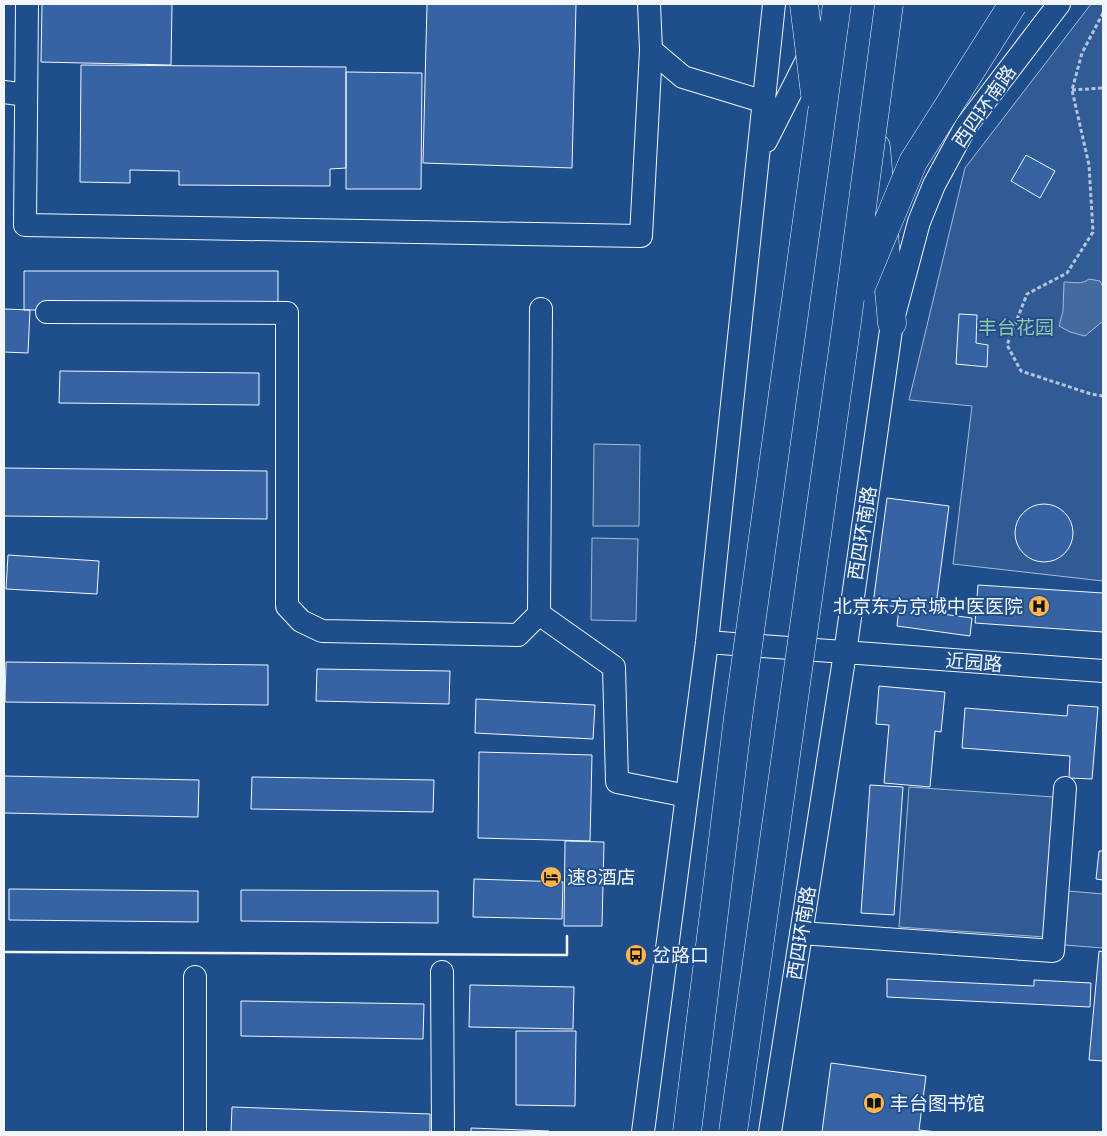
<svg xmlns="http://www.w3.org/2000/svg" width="1107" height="1136" font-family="Mulish,'Noto Sans SC',sans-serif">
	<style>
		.built { fill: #305b95; stroke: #a8bbd7 }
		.water { fill: #446ba0; stroke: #a8bbd7 }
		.building { fill: #3563a3; stroke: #f2f6ff }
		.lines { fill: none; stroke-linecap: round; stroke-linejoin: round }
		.minor-casing { stroke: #f2f6ff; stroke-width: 24 }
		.major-casing { stroke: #f2f6ff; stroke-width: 29 }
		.path { stroke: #b3c4dc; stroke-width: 3; stroke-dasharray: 4 2.5; stroke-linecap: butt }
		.minor { stroke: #1f4e8c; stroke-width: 22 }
		.major { stroke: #1f4e8c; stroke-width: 28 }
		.highway-bridge-casing { stroke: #f2f6ff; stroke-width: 29; stroke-linecap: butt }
		.highway-bridge { stroke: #1f4e8c; stroke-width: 28 }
		.wall { stroke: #f2f6ff; stroke-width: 2.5 }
		.labels { text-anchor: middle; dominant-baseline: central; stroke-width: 4; stroke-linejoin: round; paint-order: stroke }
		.street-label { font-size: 19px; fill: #f2f6ff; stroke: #1f4e8c }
		.park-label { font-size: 19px; fill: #97c8a6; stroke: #1f4e8c }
		.poi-label { font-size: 19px; fill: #f2f6ff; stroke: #1f4e8c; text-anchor: start }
	</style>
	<rect width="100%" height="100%" fill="#1f4e8c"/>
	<!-- built -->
	<path class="built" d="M1091,4H1103V581L953,564L972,406L909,400L965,168Z
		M594,444L640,445L639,526H593Z
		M592,538L638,539L636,621L591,620Z
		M909,787L1054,797L1045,937L899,927Z
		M1068,891L1103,894V948L1064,945Z"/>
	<!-- water -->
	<path class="water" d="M1089,279L1100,281L1103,287V321L1085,336L1070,332L1059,326L1063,311L1064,282C1073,282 1082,285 1089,279Z"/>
	<!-- building -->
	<path class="building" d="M42,4H172L171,65L41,62Z
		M427,4H576L572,168L423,163Z
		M81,65L346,67V168L330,169V186L179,185V171L130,170V183L80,182Z
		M346,72L422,73L421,189H346Z
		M1026,155L1055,171L1040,198L1011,181Z
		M24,271H278V310H24Z
		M4,309L30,310L28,353L4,352Z
		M959,314L977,315L976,343L988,345L987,367L956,364Z
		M60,371L259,373V405L59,403Z
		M4,468L267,471V519L4,516Z
		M887,498L949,506L935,613L972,618L970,636L897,626L899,607L873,604Z
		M1015 533a29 29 0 1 1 58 0a29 29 0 1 1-58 0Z
		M8,555L99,561L97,594L6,589Z
		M978,585L1103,593V632L975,623Z
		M6,662L268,665V705L5,702Z
		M317,669L450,671L449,704L316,701Z
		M879,686L945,692L941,732L935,731L930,787L884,783L889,725L876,724Z
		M476,699L595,705L593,739L475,733Z
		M1068,705L1098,707L1092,779L1069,778L1070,756L962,748L965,708L1067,716Z
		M479,752L592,755L590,841L478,838Z
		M4,776L199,780L198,817L4,813Z
		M252,777L434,780L433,812L251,809Z
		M870,785L903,787L894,915L861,913Z
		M565,841L604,842L602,926H564Z
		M1099,851H1103V880L1096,879Z
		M474,879L563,882L562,919L473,917Z
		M9,889L198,891V922L9,920Z
		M241,890L438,891V923L241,921Z
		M1099,951L1103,952V1061L1089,1060Z
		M887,979L1034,986V980L1091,983L1090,1007L887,997Z
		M470,985L574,987L573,1029L469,1027Z
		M241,1001L424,1004L423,1039L241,1036Z
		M516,1031H576L575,1106L516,1105Z
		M831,1063L926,1076L919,1130L937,1132H822Z
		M232,1107L430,1114V1132H231Z
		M471,1128L549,1131V1132H471Z"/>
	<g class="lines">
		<!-- minor casing -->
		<g class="minor-casing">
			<path id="minor" d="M27,4L25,225L641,236L651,50
				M649,4L651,50L683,77L765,102
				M4,92L26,95
				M766,141L812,50
				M541,309L539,614L614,667L617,782L687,796
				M47,312L287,313V606L301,621L322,631L518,635L539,614
				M707,642L1103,671
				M801,933L1053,951L1065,788
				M442,972L443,1132
				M195,977V1132
				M643,1132L707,642L774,4
				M770,1132L845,653L892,323L919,222L934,185L966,126L1059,4"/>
		</g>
		<!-- major casing -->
		<g class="major-casing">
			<path id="major" d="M876,147L892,323"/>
		</g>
		<!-- path -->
		<path class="path" d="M1103,13L1082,53L1072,90L1089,165L1093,232L1067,273L1027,294L1007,345L1021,371L1091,394L1103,396
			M1072,90L1103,88"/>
		<!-- minor -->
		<use href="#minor" class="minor"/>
		<!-- major -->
		<use href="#major" class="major"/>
		<!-- highway-bridge casing -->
		<g class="highway-bridge-casing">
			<path id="highway-bridge" d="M804,4L815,94
				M861,287L913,162L1013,4
				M687,1132L738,718L837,4
				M733,1132L847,321L889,4"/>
		</g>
		<!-- highway-bridge -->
		<use href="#highway-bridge" class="highway-bridge"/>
		<!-- wall -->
		<path class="wall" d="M6,952L567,955V936"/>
	</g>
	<!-- icons -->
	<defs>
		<g id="hospital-disc" transform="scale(1.125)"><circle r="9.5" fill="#ffb74d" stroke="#1f4e8c"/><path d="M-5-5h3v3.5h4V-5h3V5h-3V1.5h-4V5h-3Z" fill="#111"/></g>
		<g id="hotel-disc" transform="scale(1.125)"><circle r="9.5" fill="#ffb74d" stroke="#1f4e8c"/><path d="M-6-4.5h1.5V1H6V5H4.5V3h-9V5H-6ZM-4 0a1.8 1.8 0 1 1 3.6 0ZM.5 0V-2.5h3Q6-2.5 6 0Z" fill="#111"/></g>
		<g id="bus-disc" transform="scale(1.125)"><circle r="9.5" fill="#ffb74d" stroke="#1f4e8c"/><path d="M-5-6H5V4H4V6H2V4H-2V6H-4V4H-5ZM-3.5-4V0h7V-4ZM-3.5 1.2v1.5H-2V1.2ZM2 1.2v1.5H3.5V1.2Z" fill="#111"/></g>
		<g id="library-disc" transform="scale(1.125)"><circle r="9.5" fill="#ffb74d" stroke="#1f4e8c"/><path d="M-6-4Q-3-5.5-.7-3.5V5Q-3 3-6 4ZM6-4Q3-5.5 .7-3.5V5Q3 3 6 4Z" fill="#111"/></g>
	</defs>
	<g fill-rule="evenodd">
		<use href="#hospital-disc" x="1039" y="606"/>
		<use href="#hotel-disc" x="551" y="877"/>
		<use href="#bus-disc" x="636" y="955"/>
		<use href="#library-disc" x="874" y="1103"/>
	</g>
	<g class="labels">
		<!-- street labels -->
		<g class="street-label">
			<text transform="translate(984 106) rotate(-55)">西四环南路</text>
			<text transform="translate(862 533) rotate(-81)">西四环南路</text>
			<text transform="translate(974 662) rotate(4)">近园路</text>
			<text transform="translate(801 933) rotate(-81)">西四环南路</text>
		</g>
		<!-- park labels -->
		<g class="park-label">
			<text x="1016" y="327">丰台花园</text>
		</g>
		<!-- poi labels -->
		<g class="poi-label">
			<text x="1023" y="606" text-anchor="end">北京东方京城中医医院</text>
			<text x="567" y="877">速8酒店</text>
			<text x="652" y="955">岔路口</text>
			<text x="890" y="1103">丰台图书馆</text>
		</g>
	</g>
	<!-- border -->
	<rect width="1107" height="1136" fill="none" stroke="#f2f6ff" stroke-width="10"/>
</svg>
